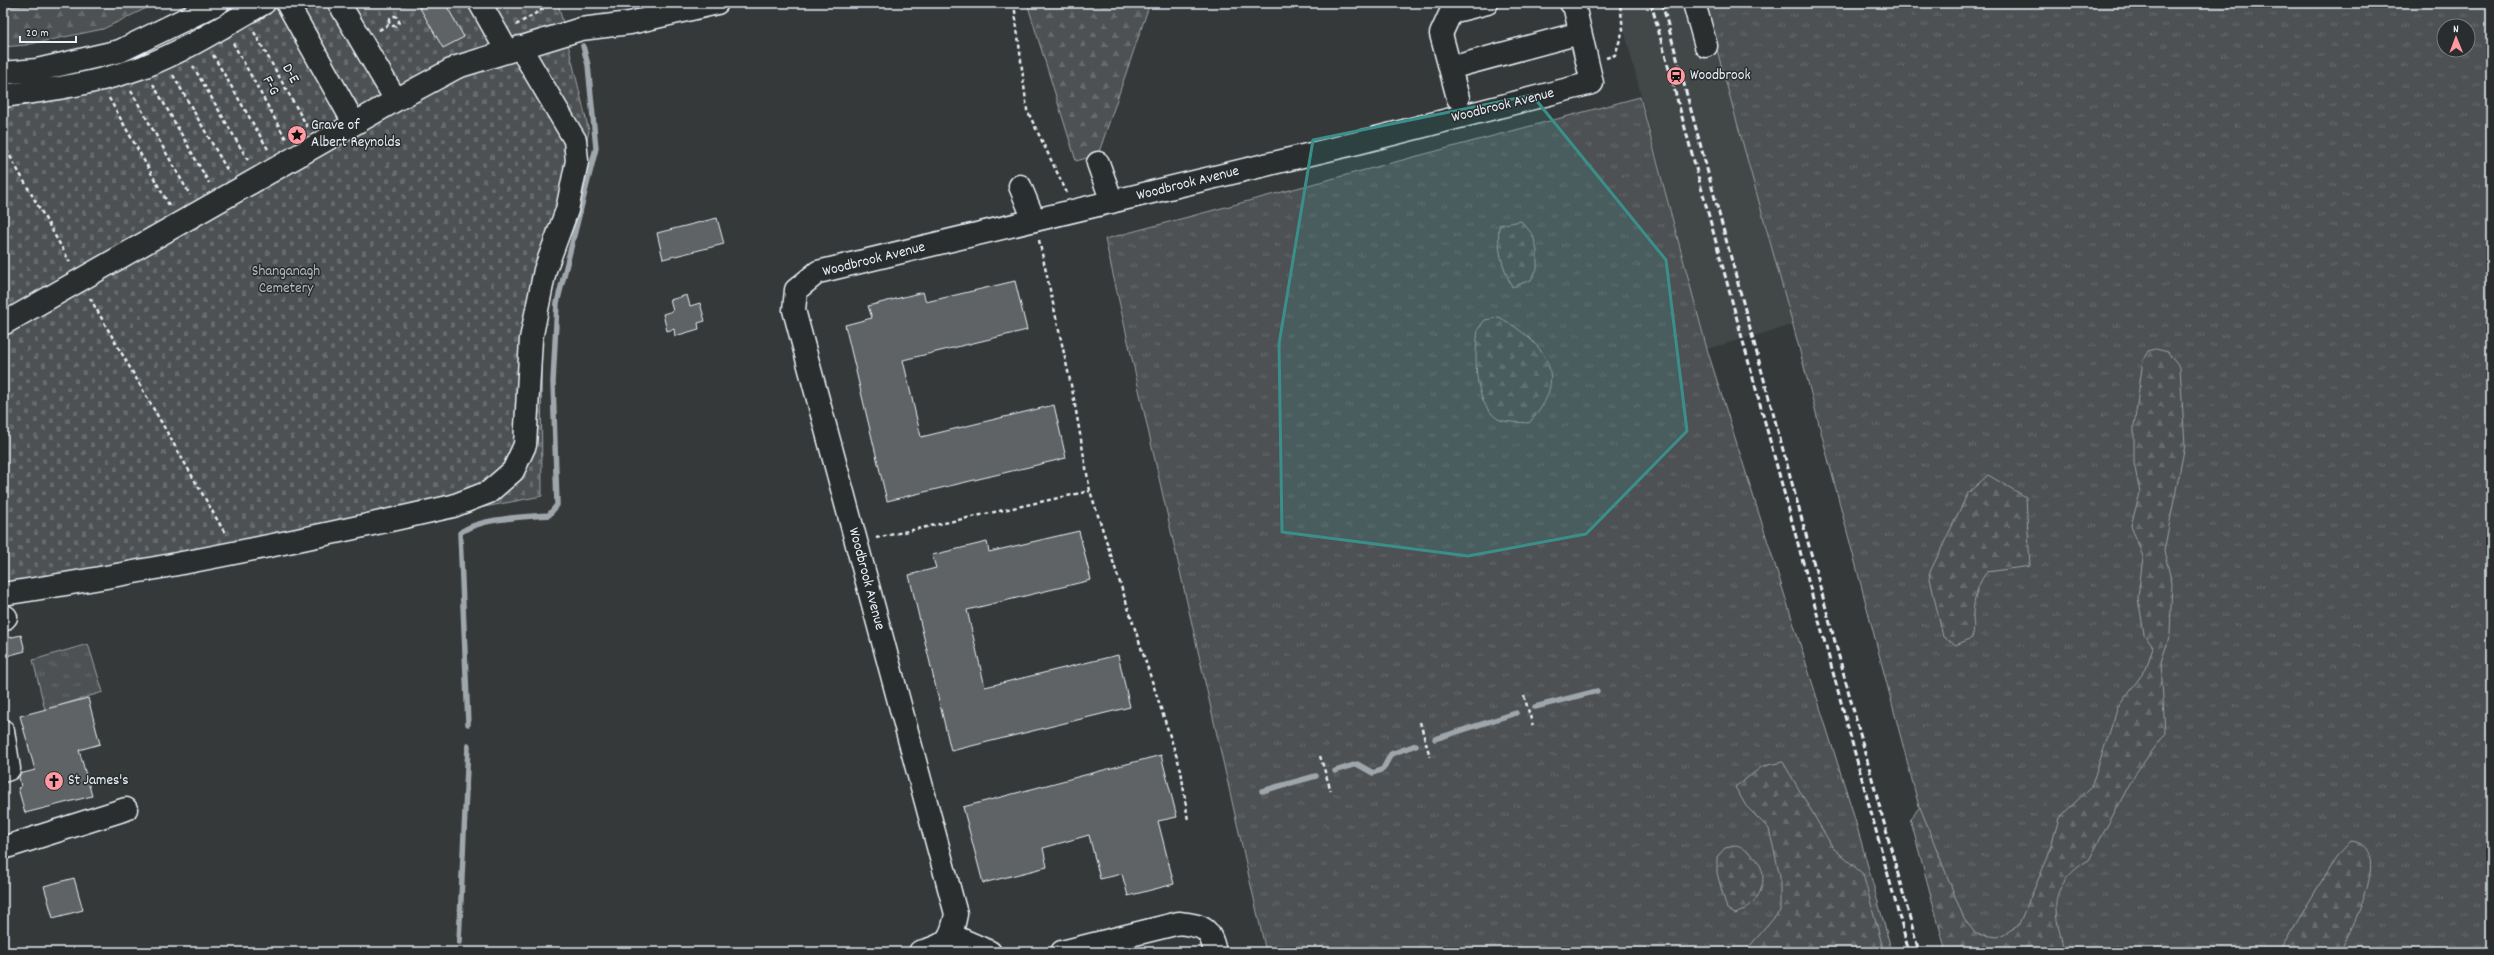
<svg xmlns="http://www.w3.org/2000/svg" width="2494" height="955" font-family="Dekko,sans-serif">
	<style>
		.built { fill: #424647 }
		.grass { fill: url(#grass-tufts); stroke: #9aa1a5; fill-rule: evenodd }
		.forest { fill: url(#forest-firs); stroke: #9aa1a5 }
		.cemetery { fill: url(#cemetery-stones); stroke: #9aa1a5 }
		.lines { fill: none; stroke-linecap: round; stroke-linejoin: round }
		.stream { stroke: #a0a7ac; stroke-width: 5.5 }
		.building { fill: #5f6365; stroke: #e8f1f8 }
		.minor-casing { stroke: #e8f1f8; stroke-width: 25 }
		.path { stroke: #e8f1f8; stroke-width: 2.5; stroke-dasharray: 4 3; stroke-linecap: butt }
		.minor { stroke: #2a2d2e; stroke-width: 22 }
		.rail { stroke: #e8f1f8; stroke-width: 3; stroke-dasharray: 6 3; stroke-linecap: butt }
		.marked { fill: #3a8f8a; fill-opacity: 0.2; stroke: #3a8f8a; stroke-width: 3; stroke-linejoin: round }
		.labels { text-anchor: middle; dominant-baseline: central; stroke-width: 3; stroke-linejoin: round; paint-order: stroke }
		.street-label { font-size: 15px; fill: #e8f1f8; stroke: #2a2d2e }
		.poi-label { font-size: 15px; fill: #e8f1f8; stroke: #2a2d2e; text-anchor: start }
		.park-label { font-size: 15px; fill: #b2b9be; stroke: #2a2d2e }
	</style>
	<defs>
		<pattern id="grass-tufts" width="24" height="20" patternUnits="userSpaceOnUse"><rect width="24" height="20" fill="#4d5152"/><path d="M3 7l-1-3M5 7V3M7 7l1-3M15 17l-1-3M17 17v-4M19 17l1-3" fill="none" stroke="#676a6c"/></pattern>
		<pattern id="forest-firs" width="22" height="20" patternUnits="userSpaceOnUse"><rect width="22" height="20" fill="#4d5152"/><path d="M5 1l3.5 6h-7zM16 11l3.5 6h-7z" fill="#676a6c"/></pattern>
		<pattern id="cemetery-stones" width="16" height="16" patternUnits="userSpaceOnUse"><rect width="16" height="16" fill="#4d5152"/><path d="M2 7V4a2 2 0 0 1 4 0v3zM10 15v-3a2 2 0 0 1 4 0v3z" fill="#676a6c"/></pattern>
	</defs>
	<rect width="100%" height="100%" fill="#35393a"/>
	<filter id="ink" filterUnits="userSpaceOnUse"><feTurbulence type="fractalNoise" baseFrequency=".025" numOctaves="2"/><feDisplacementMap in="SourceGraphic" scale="8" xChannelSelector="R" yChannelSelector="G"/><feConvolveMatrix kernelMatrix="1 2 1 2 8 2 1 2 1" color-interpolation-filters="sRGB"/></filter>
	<g filter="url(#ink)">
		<!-- built -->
		<path class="built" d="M1617,3H1704L1793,325L1707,349Z"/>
		<!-- grass -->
		<path class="grass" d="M1704,3H2491V952H1957L1793,325ZM2444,26H2468V50H2444Z
			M1640,97L1707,349L1852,809L1892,952H1266L1105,239Z
			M88,644L103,692L45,710L33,660Z"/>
		<!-- forest -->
		<path class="forest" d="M3,3H157L103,29L26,45L3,47Z
			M1027,3H1150L1098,155L1076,161Z
			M1521,221L1533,235L1537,251V269L1531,280L1512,287C1502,265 1497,250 1499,225Z
			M1499,317C1545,343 1572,377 1529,423C1520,422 1505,423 1498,419C1472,402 1475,355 1478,329L1485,320Z
			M2156,349L2168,352L2180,367L2185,445L2164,551L2172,583L2170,635L2161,662L2165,734L2135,774L2089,860C2072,869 2054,888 2056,909C2056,923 2062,938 2064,952H1946L1910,818L1920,807L1964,919L1976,934L1998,937L2018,926L2048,857L2059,818L2091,787L2118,707L2146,669L2153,647L2144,634L2138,597L2143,557L2131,525L2140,493L2134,463V426L2143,360L2148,351Z
			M1988,475L2026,497L2030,566L1987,572C1978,582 1974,599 1973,613C1973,623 1975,628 1972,638L1956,645L1943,637L1929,574L1968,493Z
			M1783,762L1833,848L1863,874L1884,952H1748V948L1780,911V876L1769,829L1746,806L1735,787L1763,766Z
			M2351,841C2396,846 2351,929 2340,952H2279L2336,857Z
			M1736,846C1774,858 1770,901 1735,914L1727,909L1717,873V857L1725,848Z"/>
		<!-- cemetery -->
		<path class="cemetery" d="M256,3H558L589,131L541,337L542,496L3,599V93L109,71L204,33Z"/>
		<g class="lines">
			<!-- stream -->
			<path class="stream" d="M5,5L32,3
				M1535,707L1597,691
				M468,724L460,533C478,518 526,517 549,515L557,505L553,382L557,303L596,148L588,65L583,46
				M1435,739L1516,713
				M1335,771L1357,764L1373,773L1383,769L1391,754L1416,745
				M1262,791L1316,776
				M459,942L468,746"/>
		</g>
		<!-- building -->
		<path class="building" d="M417,3H445L464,37L443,48Z
			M717,218L724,244L663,259L657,233Z
			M1015,281L1027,330L903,360L921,437L1054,405L1066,458L887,501L845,325L872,318L868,306L923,292L926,302Z
			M687,295L690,306L700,303L705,321L698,323L699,329L675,336L674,329L667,331L663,314L673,311L670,300Z
			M1079,531L1091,580L967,610L985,687L1118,655L1130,707L951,751L909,575L936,568L932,555L987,542L989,552Z
			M21,635L25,651L3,657V639Z
			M88,698L100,744L79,750L92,796L25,813L18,788L21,787L19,777L20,774L35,770L20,716Z
			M1161,755L1177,817L1158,821L1174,884L1128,896L1122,874L1100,879L1089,835L1043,848L1047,867L983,883L963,807Z
			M74,878L83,910L53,918L44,886Z"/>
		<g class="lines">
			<!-- minor casing -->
			<g class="minor-casing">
				<path id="minor" d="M287,3L354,123
					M480,3L507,51
					M1694,3L1706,46
					M1450,68L1580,33
					M3,73L37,70L120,51L218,3
					M3,96C51,90 98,83 143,67C185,51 225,25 264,3
					M1458,98L1441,34L1451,12L1487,3
					M396,100L457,67L581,29L630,23L717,3
					M1098,163L1112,202
					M1020,186L1034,220
					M3,324L396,100L339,3
					M3,594C154,571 304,540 453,506L489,492L513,471L525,445L531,339L545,270L567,210L577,161L575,140L520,47
					M3,620L6,617
					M3,731L9,769L3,771
					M3,848L126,809
					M951,935L990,952
					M920,952C947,945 951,940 956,914L794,310L796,290L818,272L1357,143L1592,83L1574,5L1571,3
					M1062,952L1179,923C1203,926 1210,927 1215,952"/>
			</g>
			<!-- path -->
			<path class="path" d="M1014,3L1027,110L1067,193
				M389 21a5 5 0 1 1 10 0a5 5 0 1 1-10 0Z
				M516,25L553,3
				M379,30L390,24
				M254,32L308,128
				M233,43L286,139
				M213,55L269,151
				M1606,58L1615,55L1623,30L1620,3
				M193,66L249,162
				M173,75L229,173
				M153,84L209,183
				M131,91L190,195
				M109,98L169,205
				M3,144L70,262
				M1039,240L1073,394L1090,491L1181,770L1188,821
				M90,298L226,535
				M876,538L1090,491
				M1524,696L1533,726
				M1420,722L1430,757
				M1320,756L1331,791"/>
			<!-- minor -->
			<use href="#minor" class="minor"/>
			<!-- rail -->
			<path class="rail" d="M1651,3L1909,952
				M1662,3L1919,952"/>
		</g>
	</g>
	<!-- marked area -->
	<path class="marked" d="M1532,95L1666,260L1687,431L1586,534L1468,556L1282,532L1279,344L1313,140Z"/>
	<!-- icons -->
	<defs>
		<g id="station-disc" transform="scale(1)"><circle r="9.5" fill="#ff9aa2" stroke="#2a2d2e"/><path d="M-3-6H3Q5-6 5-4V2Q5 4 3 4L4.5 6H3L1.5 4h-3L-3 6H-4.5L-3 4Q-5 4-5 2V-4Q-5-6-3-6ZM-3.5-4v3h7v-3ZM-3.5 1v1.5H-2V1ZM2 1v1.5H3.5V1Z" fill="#111"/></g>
		<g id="sight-disc" transform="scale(1)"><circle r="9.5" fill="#ff9aa2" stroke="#2a2d2e"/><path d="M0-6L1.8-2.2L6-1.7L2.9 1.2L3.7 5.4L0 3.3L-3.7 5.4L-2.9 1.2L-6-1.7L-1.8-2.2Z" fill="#111"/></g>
		<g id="church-disc" transform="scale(1)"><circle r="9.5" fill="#ff9aa2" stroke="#2a2d2e"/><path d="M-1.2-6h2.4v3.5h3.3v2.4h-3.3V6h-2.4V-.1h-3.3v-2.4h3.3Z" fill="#111"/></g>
	</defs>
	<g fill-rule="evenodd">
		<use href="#station-disc" x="1676" y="76"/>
		<use href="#sight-disc" x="297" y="135"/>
		<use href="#church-disc" x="54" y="781"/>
	</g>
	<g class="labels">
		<!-- street labels -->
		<g class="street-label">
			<text transform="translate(290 74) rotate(61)">D-E</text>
			<text transform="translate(270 86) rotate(61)">F-G</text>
			<text transform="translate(1503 106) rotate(-14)">Woodbrook Avenue</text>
			<text transform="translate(1188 184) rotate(-14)">Woodbrook Avenue</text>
			<text transform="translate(874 260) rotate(-14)">Woodbrook Avenue</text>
			<text transform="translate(866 579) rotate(75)">Woodbrook Avenue</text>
		</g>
		<!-- poi labels -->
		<g class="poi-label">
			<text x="1690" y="76">Woodbrook</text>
			<text x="311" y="126">Grave of<tspan x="311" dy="17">Albert Reynolds</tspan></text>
			<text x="68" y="781">St James's</text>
		</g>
		<!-- park labels -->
		<g class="park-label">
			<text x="286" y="272">Shanganagh<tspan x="286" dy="17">Cemetery</tspan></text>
		</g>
	</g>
	<!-- margin -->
	<rect width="2494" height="955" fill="none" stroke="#2a2d2e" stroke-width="16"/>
	<rect x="8" y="8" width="2478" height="939" fill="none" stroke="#e8f1f8" stroke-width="1.5" filter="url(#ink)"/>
	<!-- north arrow -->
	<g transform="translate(2456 38) rotate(359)"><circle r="19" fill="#2a2d2e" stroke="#767b7f"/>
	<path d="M0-3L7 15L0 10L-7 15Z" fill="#ff9aa2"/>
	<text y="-6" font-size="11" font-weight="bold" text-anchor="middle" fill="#e8f1f8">N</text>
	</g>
	<!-- scale -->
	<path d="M20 36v6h56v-6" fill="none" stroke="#e8f1f8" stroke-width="2"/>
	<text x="26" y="36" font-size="12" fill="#e8f1f8" stroke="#2a2d2e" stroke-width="3" paint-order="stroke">20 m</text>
</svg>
